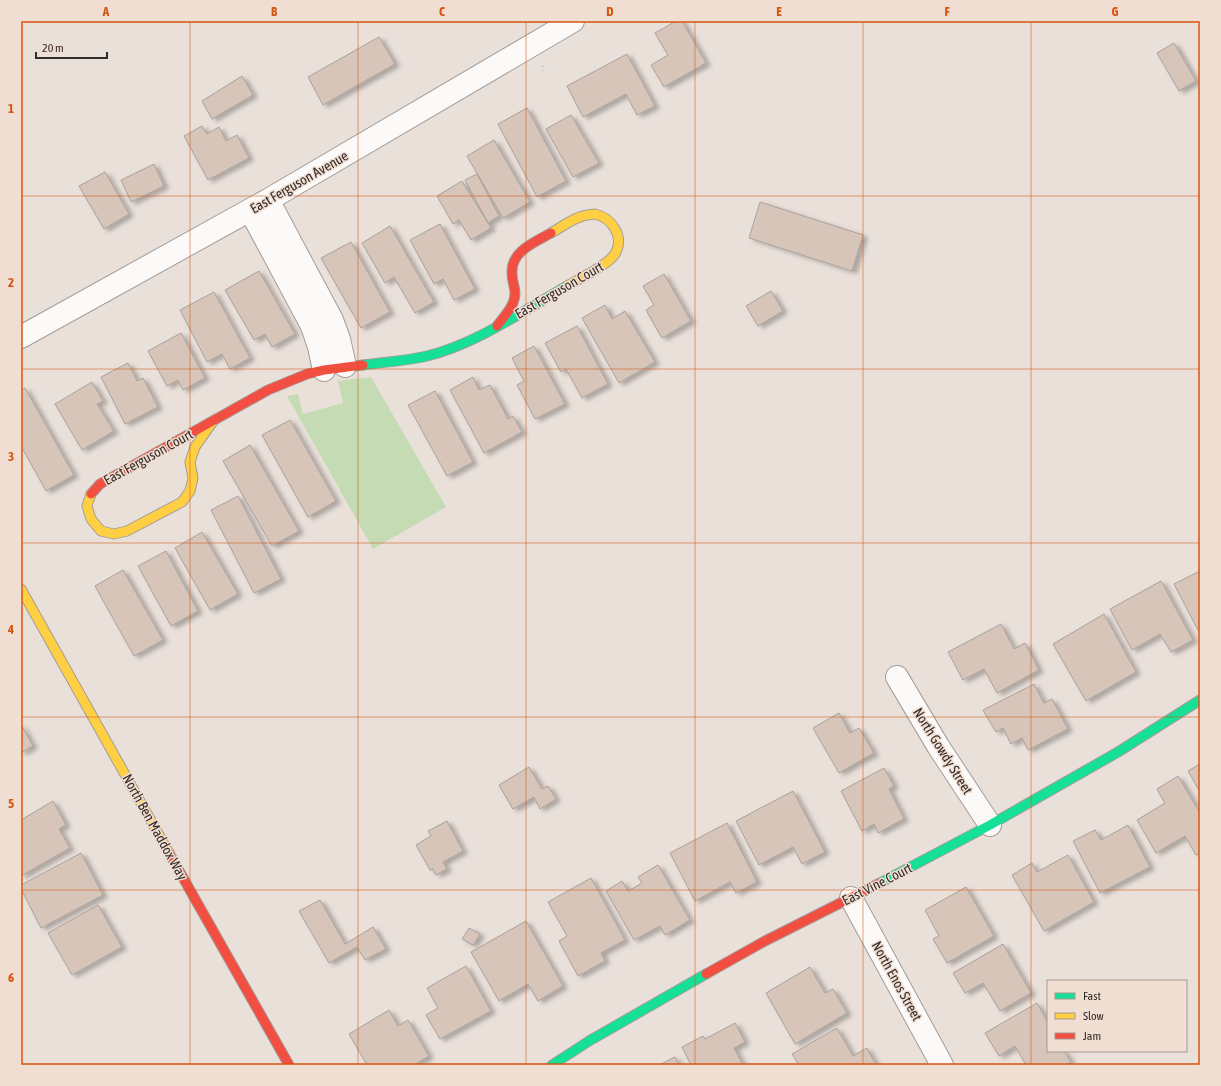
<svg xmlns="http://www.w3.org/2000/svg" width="1221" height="1086" font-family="'Asap Condensed',sans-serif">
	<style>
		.green { fill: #c5dbb4 }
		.building { fill: #d8c5ba; stroke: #a9a19c; filter: url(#shadow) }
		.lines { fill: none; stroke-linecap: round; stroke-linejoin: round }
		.street-casing { stroke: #a49c97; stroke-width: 24 }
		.fast-casing { stroke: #a49c97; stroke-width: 11 }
		.slow-casing { stroke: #a49c97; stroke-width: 11 }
		.jam-casing { stroke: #a49c97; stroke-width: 11 }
		.path { stroke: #c4c1bf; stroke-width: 2.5; stroke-dasharray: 1 3; stroke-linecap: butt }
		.street { stroke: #fcfaf9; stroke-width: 22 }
		.fast { stroke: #16e098; stroke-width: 9 }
		.slow { stroke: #ffcf43; stroke-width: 9 }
		.jam { stroke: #f24e42; stroke-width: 9 }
		.grid { fill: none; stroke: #d6550f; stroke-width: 1; stroke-opacity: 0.55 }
		.labels { text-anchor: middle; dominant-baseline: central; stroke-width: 3; stroke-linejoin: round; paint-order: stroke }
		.street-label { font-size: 14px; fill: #342d29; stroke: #f1ded3 }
		.neatline { fill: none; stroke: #d6550f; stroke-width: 1.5 }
		.grid-label { font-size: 13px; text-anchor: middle; font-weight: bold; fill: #d6550f }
	</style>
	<defs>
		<filter id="shadow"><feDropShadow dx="4.5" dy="2.5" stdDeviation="2" flood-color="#0004"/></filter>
	</defs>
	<rect width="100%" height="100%" fill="#eae0da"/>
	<!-- green -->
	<path class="green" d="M371,377L446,507L373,549L287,396L298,394L303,414L343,403L338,381Z"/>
	<!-- building -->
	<path class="building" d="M676,21H682L706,63L664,87L651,65L668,55L655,33Z
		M379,37L395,64L323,105L308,77Z
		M1174,43L1196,81L1179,91L1157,53Z
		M627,54L655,106L637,115L626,94L583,117L567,86Z
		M242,76L253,95L212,119L202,101Z
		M527,108L566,181L537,197L498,124Z
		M571,115L599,163L573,177L546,129Z
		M202,126L207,134L219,127L226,141L237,135L249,158L208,180L184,136Z
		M494,140L530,202L503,218L467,156Z
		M154,164L164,186L131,202L121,180Z
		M105,172L129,214L104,229L79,186Z
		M477,174L499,216L488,223L465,180Z
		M462,181L491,228L471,240L459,220L453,224L437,196Z
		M760,202L863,235L852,271L749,238Z
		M440,224L475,289L454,300L443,279L434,284L410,240Z
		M390,226L434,302L415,313L394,277L385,283L362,243Z
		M351,242L390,312L361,328L321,258Z
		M259,271L295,334L272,347L265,334L254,340L225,290Z
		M664,274L691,321L662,338L646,310L654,305L643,286Z
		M771,291L783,311L758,326L746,306Z
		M214,292L250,358L230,369L222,354L207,362L180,310Z
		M605,305L612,319L625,311L655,362L619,383L582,318Z
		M577,326L608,384L582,398L566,369L561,372L545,343Z
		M181,333L205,378L183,390L178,380L167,386L148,351Z
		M534,346L565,404L535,419L517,385L524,381L512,358Z
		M128,363L137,381L143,378L158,407L125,424L101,377Z
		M473,377L479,390L490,385L508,419L513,416L522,432L484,453L450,390Z
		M92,382L103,401L97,404L114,431L82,450L55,404Z
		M25,388L74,475L46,491L21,446V390Z
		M435,391L473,462L447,476L408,405Z
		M290,420L336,501L308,517L262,435Z
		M250,445L299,531L272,546L223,461Z
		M238,496L281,579L254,593L211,510Z
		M202,532L238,594L210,610L175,548Z
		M166,551L198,611L171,626L138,566Z
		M123,570L163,640L134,656L95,586Z
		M1200,571V634L1174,584Z
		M1161,581L1193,640L1171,652L1160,634L1132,650L1110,609Z
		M1104,614L1136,672L1086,701L1053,644Z
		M1001,624L1014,649L1025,643L1039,670L997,693L984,669L963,680L948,652Z
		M1034,684L1044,703L1052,699L1068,729L1028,750L1022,738L1011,744L1003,728L996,732L983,710Z
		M839,713L850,733L859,728L874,753L839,773L813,728Z
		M21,724L33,746L21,753Z
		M1200,764V792L1188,771Z
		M529,767L542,789L548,786L556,799L540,809L534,797L513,809L499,785Z
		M884,768L894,786L889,789L904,819L878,833L874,824L862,831L841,791Z
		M1178,776L1200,813V853L1196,855L1185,836L1156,853L1137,820L1165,803L1157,789Z
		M793,791L825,852L802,864L793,847L759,865L736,821Z
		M53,801L66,825L59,829L70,848L21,876V820Z
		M447,821L463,851L443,862L447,869L436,875L433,869L430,870L416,845L431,836L428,831Z
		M727,823L757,882L736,893L730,882L695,901L670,853Z
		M1128,825L1150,867L1100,893L1073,841L1095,830L1101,840Z
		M81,853L103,895L41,928L21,889V885Z
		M1068,855L1094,902L1044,931L1012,875L1032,863L1037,872Z
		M658,865L690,920L665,935L660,926L634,940L606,891L622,881L628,891L642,883L638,877Z
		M591,878L625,940L601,953L605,961L578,976L559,941L567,936L548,902Z
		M966,887L994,936L947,963L933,939L939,936L925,910Z
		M320,900L345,944L373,927L386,949L365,960L357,947L329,963L299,911Z
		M98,905L122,947L72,975L48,933Z
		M526,921L563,986L538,1001L528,984L499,1001L471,952Z
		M469,928L480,934L473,945L462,939Z
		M1003,944L1031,993L1000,1011L983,983L965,993L953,973Z
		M466,966L491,1011L440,1039L426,1015L438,1008L427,988Z
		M810,967L825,993L833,989L847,1013L795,1044L766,993Z
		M1037,1003L1048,1023V1051H1064L1071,1062L1066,1065H1026L1015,1046L999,1056L985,1033Z
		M389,1010L398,1026L408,1020L429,1056L414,1065H367L349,1034Z
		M735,1023L745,1042L734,1048L743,1065H691L682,1047L703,1036L705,1039Z
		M837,1028L853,1056L867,1048L876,1065H799L792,1054Z
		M675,1057L679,1065H659Z"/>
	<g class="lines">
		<!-- street casing -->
		<g class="street-casing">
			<path id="street" d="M268,200L332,320L339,339L345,366
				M250,210L312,326L319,347L324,370
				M21,337L268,200L573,21
				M897,677L938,746L990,825
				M851,898L942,1065"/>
		</g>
		<!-- fast casing -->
		<g class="fast-casing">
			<path id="fast" d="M363,365C384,362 406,361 427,356C476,344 523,311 567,286
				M880,883L990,825L1118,752L1200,700
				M552,1065L589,1041L706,974"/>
		</g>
		<!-- slow casing -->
		<g class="slow-casing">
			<path id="slow" d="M551,233C560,228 573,218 583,216C587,215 592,214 595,214C612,218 625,237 615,254C608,265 579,279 567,286
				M91,494L87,506L91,519L101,531L114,534L127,531L182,502L190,491L193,478L190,462L195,447L214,420
				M21,589L169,853"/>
		</g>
		<!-- jam casing -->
		<g class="jam-casing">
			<path id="jam" d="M497,326C502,319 510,311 513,303C518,291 512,285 512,273C511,251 535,242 551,233
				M91,494L100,484L268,390L307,374L324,370L363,365
				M169,853L289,1065
				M706,974L765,941L880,883"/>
		</g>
		<!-- path -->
		<path class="path" d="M542,66L545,73"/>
		<!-- street -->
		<use href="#street" class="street"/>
		<!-- fast -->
		<use href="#fast" class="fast"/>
		<!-- slow -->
		<use href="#slow" class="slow"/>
		<!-- jam -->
		<use href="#jam" class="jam"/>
	</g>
	<!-- grid -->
	<path class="grid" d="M190,21V1065M358,21V1065M526,21V1065M695,21V1065M863,21V1065M1031,21V1065M21,196H1200M21,369H1200M21,543H1200M21,717H1200M21,890H1200"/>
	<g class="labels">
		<!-- street labels -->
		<g class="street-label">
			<text transform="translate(299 182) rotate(-30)">East Ferguson Avenue</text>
			<text transform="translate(559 290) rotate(-30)">East Ferguson Court</text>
			<text transform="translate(148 457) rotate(-29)">East Ferguson Court</text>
			<text transform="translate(943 751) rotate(58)">North Gowdy Street</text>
			<text transform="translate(155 827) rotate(61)">North Ben Maddox Way</text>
			<text transform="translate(877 884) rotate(-27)">East Vine Court</text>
			<text transform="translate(897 981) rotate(61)">North Enos Street</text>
		</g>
	</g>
	<!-- border -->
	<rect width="1221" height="1086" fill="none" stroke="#f1ded3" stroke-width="44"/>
	<!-- legend -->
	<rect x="1047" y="980" width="140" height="72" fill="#f1ded3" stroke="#a5978f"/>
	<rect x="1055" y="993" width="20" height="6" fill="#16e098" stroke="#a5978f"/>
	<text x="1083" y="1000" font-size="12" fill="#342d29">Fast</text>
	<rect x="1055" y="1013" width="20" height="6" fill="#ffcf43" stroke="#a5978f"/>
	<text x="1083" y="1020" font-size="12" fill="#342d29">Slow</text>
	<rect x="1055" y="1033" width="20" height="6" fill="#f24e42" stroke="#a5978f"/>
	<text x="1083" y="1040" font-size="12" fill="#342d29">Jam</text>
	<!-- scale -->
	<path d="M36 52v6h71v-6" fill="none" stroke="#342d29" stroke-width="2"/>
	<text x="42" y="52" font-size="12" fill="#342d29" stroke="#f1ded3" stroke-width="3" paint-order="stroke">20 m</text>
	<rect x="22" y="22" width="1177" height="1042" class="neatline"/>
	<g class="grid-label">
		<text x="106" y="16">A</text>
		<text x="274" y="16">B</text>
		<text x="442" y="16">C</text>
		<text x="610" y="16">D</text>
		<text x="779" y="16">E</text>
		<text x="947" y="16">F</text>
		<text x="1115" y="16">G</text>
		<text x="11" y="113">1</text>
		<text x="11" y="287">2</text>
		<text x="11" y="461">3</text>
		<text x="11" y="634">4</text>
		<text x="11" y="808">5</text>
		<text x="11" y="982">6</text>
	</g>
</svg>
